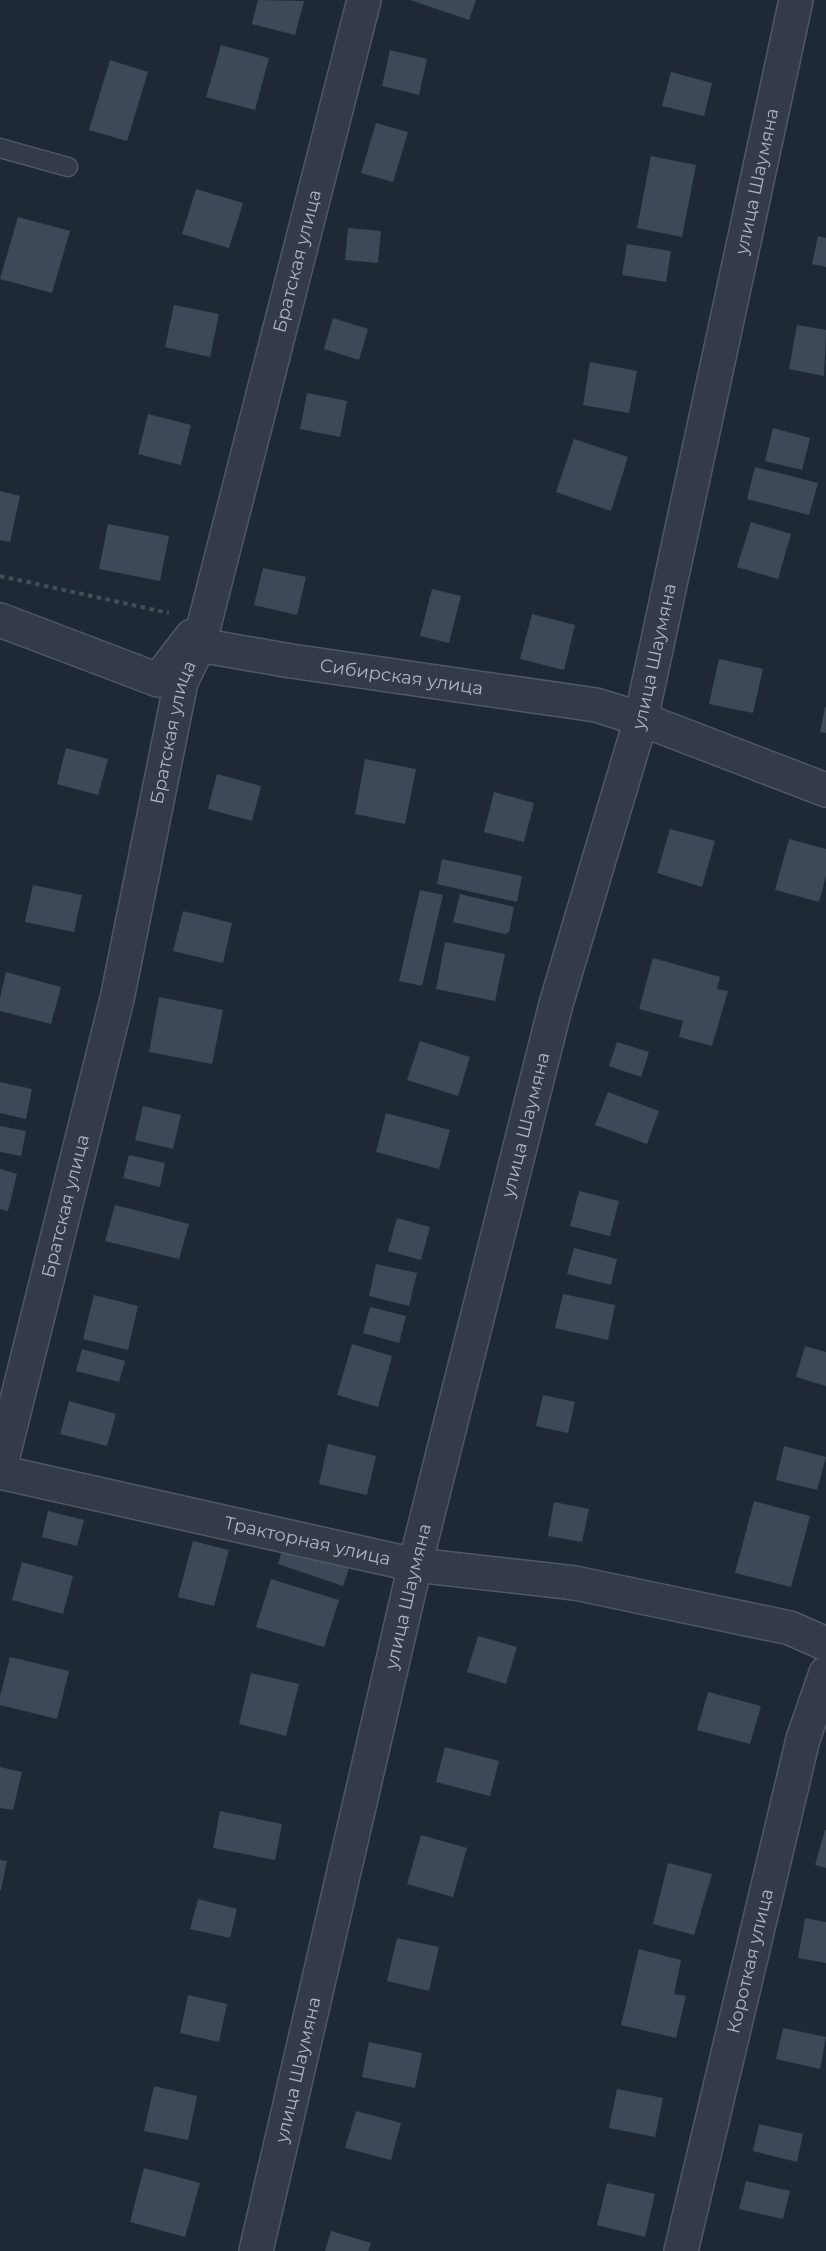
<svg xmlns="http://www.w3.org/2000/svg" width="826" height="2251" font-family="Montserrat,sans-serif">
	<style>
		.building { fill: #3d4959 }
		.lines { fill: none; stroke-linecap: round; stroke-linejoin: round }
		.lane-casing { stroke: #505865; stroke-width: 21 }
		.street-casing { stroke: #505865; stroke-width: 36 }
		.path { stroke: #3e5255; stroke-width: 4; stroke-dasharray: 4.5 4.5; stroke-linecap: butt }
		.lane { stroke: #323b47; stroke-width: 18 }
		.street { stroke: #323b47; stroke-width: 33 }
		.labels { text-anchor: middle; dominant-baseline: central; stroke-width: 4.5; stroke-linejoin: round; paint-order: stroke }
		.street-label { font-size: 18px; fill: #acb5c4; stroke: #18202b }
	</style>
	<rect width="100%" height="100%" fill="#1f2936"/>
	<!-- building -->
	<path class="building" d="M258,0L304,1L295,35L252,24Z
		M410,0H476L469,20Z
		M221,45L269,58L255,110L206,97Z
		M390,50L427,59L419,95L382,86Z
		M110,60L148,72L127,141L89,130Z
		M671,72L712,83L704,116L662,106Z
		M376,123L408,132L393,182L361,173Z
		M651,156L696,165L682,237L637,228Z
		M196,189L243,203L229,248L182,234Z
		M18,217L70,231L52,293L0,279Z
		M348,228L381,231L378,263L345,260Z
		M818,236L826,238V267L812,264Z
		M627,244L671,251L666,282L622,275Z
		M174,305L219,314L210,357L165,347Z
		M333,318L368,329L359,360L324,349Z
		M797,325L826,330L824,376L789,369Z
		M590,362L637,371L629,413L583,405Z
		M307,393L347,401L340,437L300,429Z
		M148,414L191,425L181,465L138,454Z
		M773,428L810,438L802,470L765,461Z
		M574,439L628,457L611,511L556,492Z
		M755,467L818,483L809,515L747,499Z
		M0,491L20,496L10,542L0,540Z
		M751,522L791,534L778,579L737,567Z
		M108,524L169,536L160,581L99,569Z
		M263,568L306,577L297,615L254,605Z
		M432,589L461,596L449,643L420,636Z
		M532,614L575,625L564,670L520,659Z
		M719,659L763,669L753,713L709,704Z
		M825,707H826V733L820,732Z
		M66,748L108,759L98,795L57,784Z
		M365,759L416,769L405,824L355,814Z
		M217,774L261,786L252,821L208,809Z
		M494,792L534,803L524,842L484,832Z
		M670,829L715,841L702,887L657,873Z
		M789,839L826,849V876L819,902L775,890Z
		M442,859L522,876L517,902L437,884Z
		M33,885L82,895L74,932L25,922Z
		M420,890L443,895L422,986L399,981Z
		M460,894L514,907L509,932L505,934L453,922Z
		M183,911L232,923L223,963L173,951Z
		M445,942L505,954L495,1001L436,989Z
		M653,958L720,977L717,989L728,991L712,1046L679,1037L683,1021L639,1009Z
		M6,972L61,987L51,1024L0,1011V998Z
		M159,997L223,1010L212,1064L149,1052Z
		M420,1041L470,1057L458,1096L407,1080Z
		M617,1042L649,1052L641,1077L609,1066Z
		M0,1082L32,1089L26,1119L0,1113Z
		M608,1092L659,1111L647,1144L595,1125Z
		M143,1106L181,1115L173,1149L135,1140Z
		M386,1113L450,1130L439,1169L376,1152Z
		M0,1126L26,1131L21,1156L0,1152Z
		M129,1155L165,1163L160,1187L123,1178Z
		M0,1169L17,1174L8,1211L0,1209Z
		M579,1191L619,1201L610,1236L570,1226Z
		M115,1205L189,1224L179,1259L105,1241Z
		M397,1218L430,1227L421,1260L388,1251Z
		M574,1248L617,1259L611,1285L567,1274Z
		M376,1264L417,1273L409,1306L369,1296Z
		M563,1294L615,1305L608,1340L555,1328Z
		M94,1295L138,1306L128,1350L83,1339Z
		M370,1307L406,1316L399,1343L363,1333Z
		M352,1344L392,1356L378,1407L337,1395Z
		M805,1346L826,1352V1386L796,1377Z
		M82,1349L125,1361L119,1382L76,1371Z
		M543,1395L575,1402L568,1433L536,1426Z
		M69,1401L116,1414L107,1446L60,1434Z
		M328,1444L376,1456L367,1495L319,1484Z
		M784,1446L826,1457L817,1490L776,1480Z
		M754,1501L810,1516L791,1587L735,1573Z
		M554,1502L589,1509L582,1542L548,1536Z
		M48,1511L84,1520L77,1546L42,1537Z
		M193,1541L229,1550L214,1606L178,1597Z
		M283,1547L349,1568L343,1586L278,1564Z
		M22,1562L73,1576L63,1614L12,1600Z
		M271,1579L339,1600L324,1647L256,1627Z
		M478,1636L517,1647L506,1684L467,1672Z
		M10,1657L69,1671L57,1719L0,1705V1696Z
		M251,1673L299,1684L286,1736L239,1724Z
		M708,1692L761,1706L750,1744L697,1730Z
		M445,1747L499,1761L490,1796L436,1782Z
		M0,1767L22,1772L13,1810L0,1808Z
		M220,1811L282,1824L275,1860L213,1848Z
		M825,1830H826V1868L815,1865Z
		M421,1835L467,1848L453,1897L407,1884Z
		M0,1860L7,1861L1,1890H0Z
		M668,1863L712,1874L694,1935L653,1924Z
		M198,1899L237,1909L230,1938L190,1929Z
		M805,1918L826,1922V1963L798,1958Z
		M397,1938L439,1947L429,1991L387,1981Z
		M639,1949L681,1960L674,1994L686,1996L676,2038L621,2025Z
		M188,1995L227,2004L219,2042L180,2033Z
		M783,2028L826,2037L820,2069L776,2059Z
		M369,2042L422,2053L415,2088L362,2077Z
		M154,2086L197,2096L188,2140L144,2131Z
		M617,2089L663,2098L655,2137L609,2128Z
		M356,2111L401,2123L391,2160L345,2148Z
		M759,2124L803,2134L797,2162L753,2151Z
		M144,2168L200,2183L185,2237L130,2222Z
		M746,2181L790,2191L783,2219L739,2209Z
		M607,2183L655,2194L645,2237L597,2225Z
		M331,2231L371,2243L368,2251H325Z"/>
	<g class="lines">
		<!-- lane casing -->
		<g class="lane-casing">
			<path id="lane" d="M0,148L68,167"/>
		</g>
		<!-- street casing -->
		<g class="street-casing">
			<g id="street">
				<path id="s1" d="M0,620L158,680L192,636L199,645L291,661L596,705L641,719L826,790"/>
				<path id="s2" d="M0,1468L117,999L181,682L199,645L364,0"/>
				<path id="s3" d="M0,1472L415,1565L575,1583L790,1628L826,1644"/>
				<path id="s4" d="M256,2251L415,1565L556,1004L641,719L796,0"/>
				<path id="s5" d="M681,2251L803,1739L826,1673"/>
			</g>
		</g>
		<!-- path -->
		<path class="path" d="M0,576L169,613"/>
		<!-- lane -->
		<use href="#lane" class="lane"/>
		<!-- street -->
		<use href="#street" class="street"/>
	</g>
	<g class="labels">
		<!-- street labels -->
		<g class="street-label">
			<text stroke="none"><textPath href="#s4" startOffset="2130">улица Шаумяна</textPath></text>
			<text stroke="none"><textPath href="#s2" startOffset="1244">Братская улица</textPath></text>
			<text stroke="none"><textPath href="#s4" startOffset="1644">улица Шаумяна</textPath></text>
			<text stroke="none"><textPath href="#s1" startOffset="441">Сибирская улица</textPath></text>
			<text stroke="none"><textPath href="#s2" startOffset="756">Братская улица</textPath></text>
			<text stroke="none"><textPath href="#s4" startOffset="1158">улица Шаумяна</textPath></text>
			<text stroke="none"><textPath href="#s2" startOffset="270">Братская улица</textPath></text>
			<text stroke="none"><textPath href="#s3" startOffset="315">Тракторная улица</textPath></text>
			<text stroke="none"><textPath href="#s4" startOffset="672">улица Шаумяна</textPath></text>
			<text stroke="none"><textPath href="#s5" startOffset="298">Короткая улица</textPath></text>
			<text stroke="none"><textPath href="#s4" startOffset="186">улица Шаумяна</textPath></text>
		</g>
	</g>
</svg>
